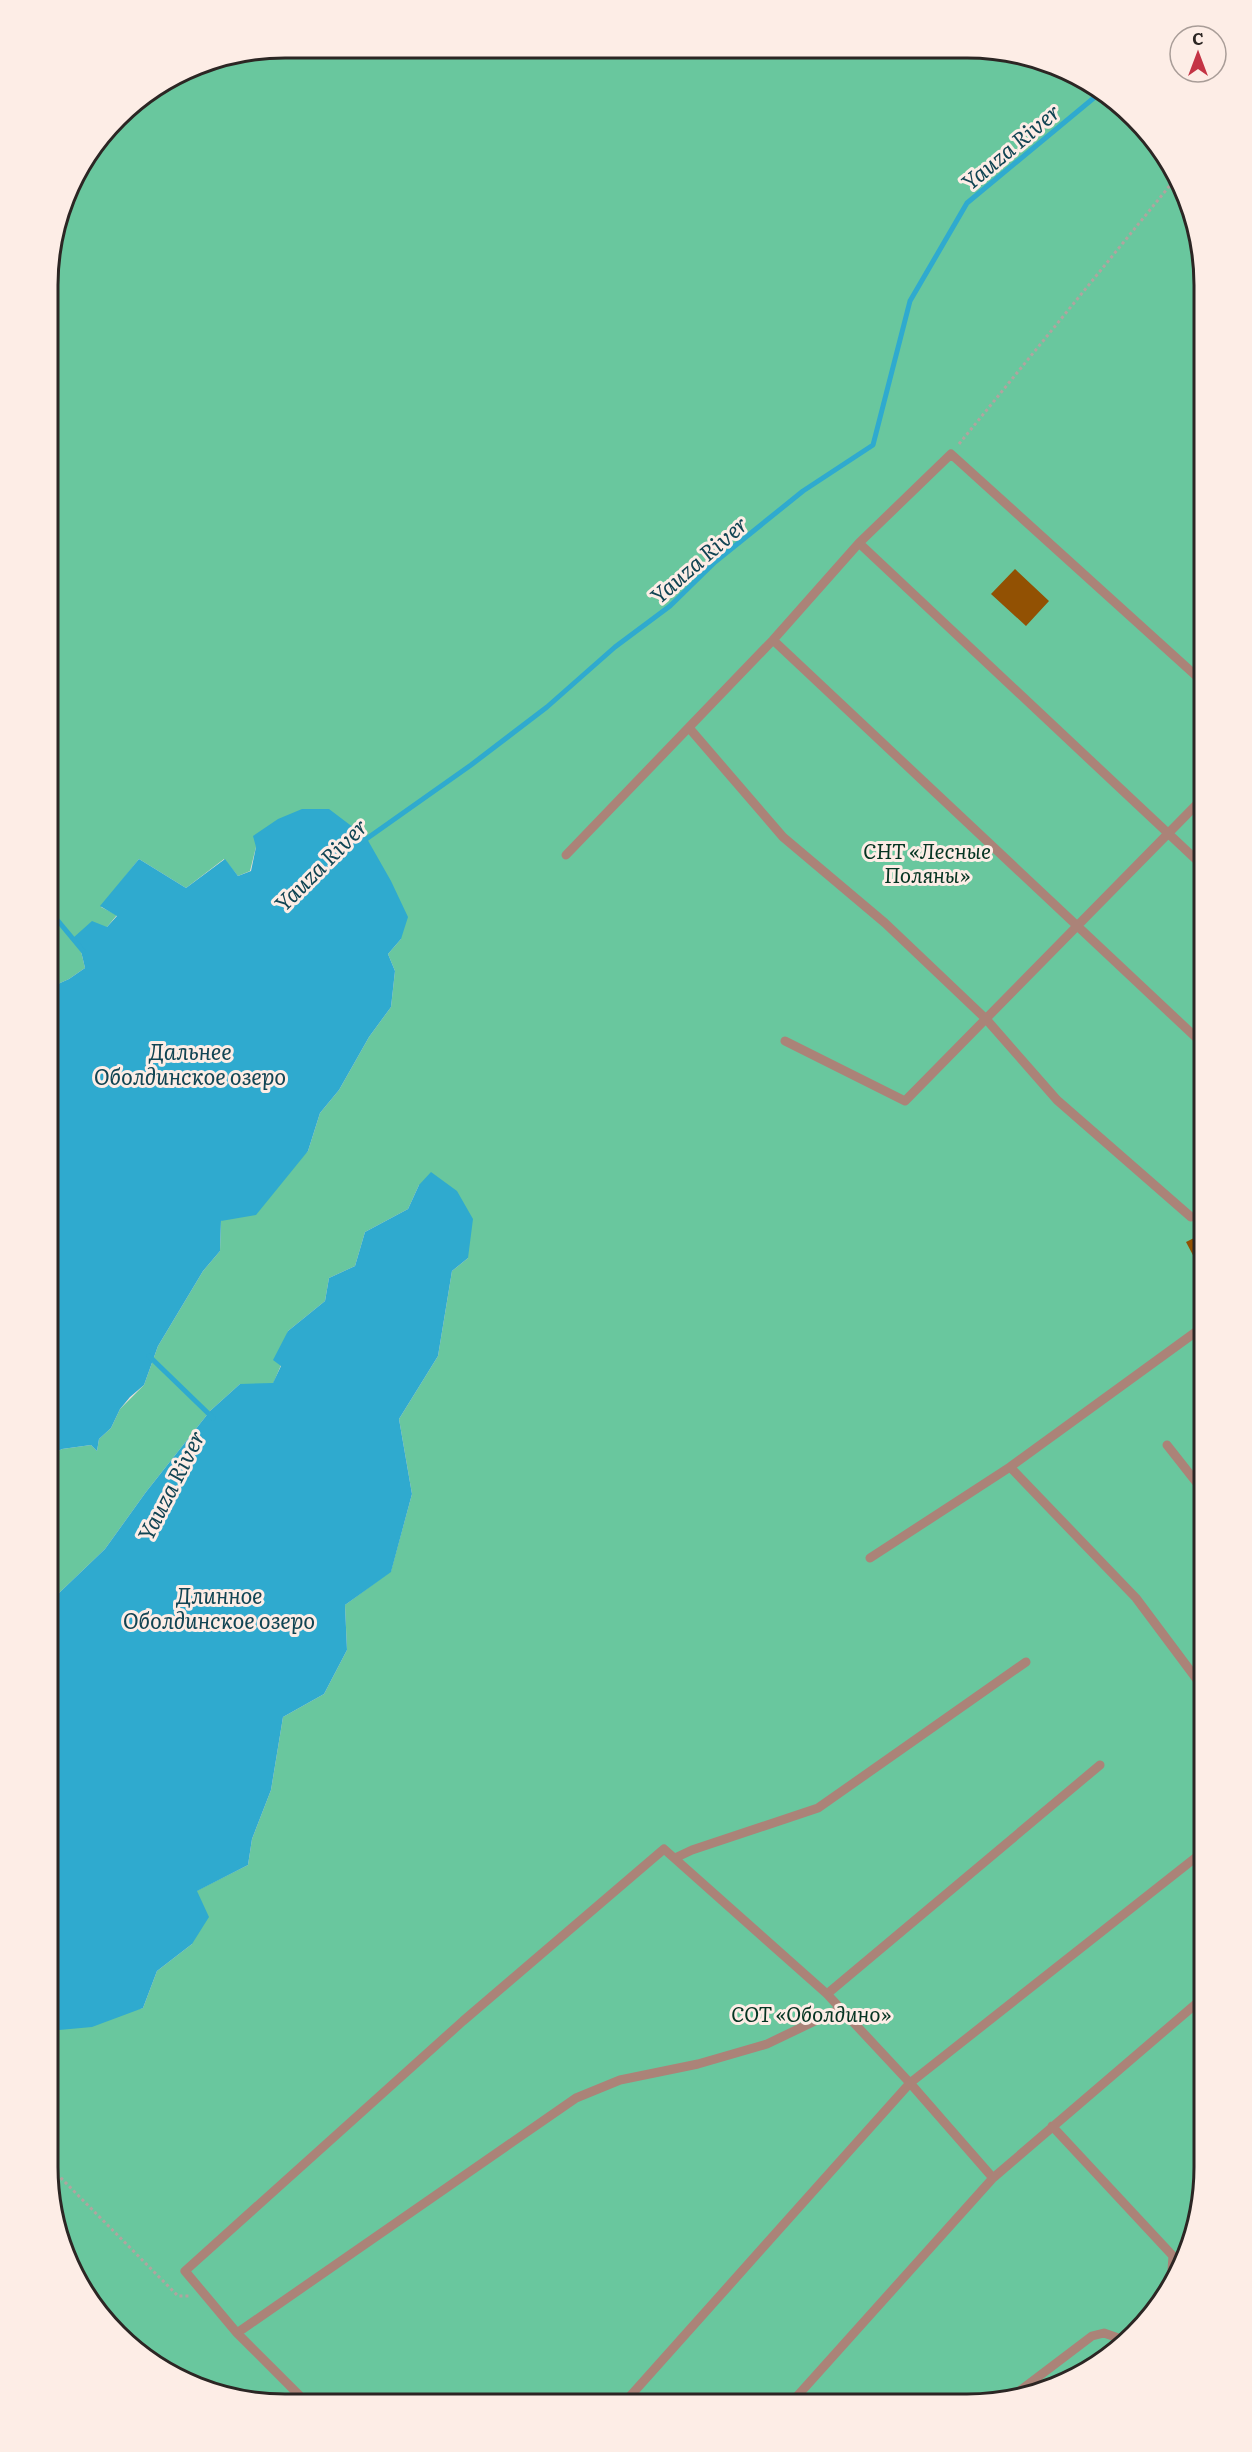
<svg xmlns="http://www.w3.org/2000/svg" width="1252" height="2452" font-family="Literata,serif">
	<style>
		.green { fill: #69c79e }
		.water { fill: #2faacf }
		.lines { fill: none; stroke-linecap: round; stroke-linejoin: round }
		.stream { stroke: #2faacf; stroke-width: 5 }
		.building { fill: #925103 }
		.path { stroke: #b1a49f; stroke-width: 3; stroke-dasharray: 3 3; stroke-linecap: butt }
		.lane { stroke: #ab8378; stroke-width: 9 }
		.labels { text-anchor: middle; dominant-baseline: central; stroke-width: 6; stroke-linejoin: round; paint-order: stroke }
		.park-label { font-size: 21px; font-style: italic; fill: #053422; stroke: #fdede6 }
		.water-label { font-size: 22px; font-style: italic; fill: #114453; stroke: #fdede6 }
		.rim { fill: none; stroke: #2c2624; stroke-width: 3 }
	</style>
	<rect width="100%" height="100%" fill="#f0e0d9"/>
	<!-- green -->
	<path class="green" d="M286,48L1012,53L1072,73L1123,107L1164,154L1192,209L1204,286L1203,2182L1186,2257L1155,2311L1099,2364L1043,2392L967,2404L254,2402L181,2380L129,2345L88,2298L60,2243L48,2167V2031L143,2008L157,1971L192,1944L196,1891L248,1865L252,1839L271,1790L283,1717L324,1694L347,1650L345,1605L391,1571L412,1494L399,1419L438,1356L452,1271L468,1258L419,1185L408,1209L365,1232L355,1266L329,1278L325,1301L288,1331L281,1365L273,1384H240L210,1411L146,1492L105,1549L58,1594L49,1636V1456L62,1449L91,1445L97,1451L99,1439L111,1428L120,1409L144,1385L158,1346L203,1271L220,1251L221,1221L308,1151L320,1113L339,1090L369,1037L391,1007L395,971L388,954L401,939L256,847L250,871L238,876L224,859L186,888L139,859L101,907L117,915L107,927L80,947L85,968L69,979L49,988L50,255L73,180L129,107L195,66Z"/>
	<!-- water -->
	<path class="water" d="M302,809H329L366,837L391,881L408,917L401,939L388,954L395,971L391,1007L369,1037L339,1090L320,1113L308,1151L256,1215L221,1221L220,1251L203,1271L158,1346L144,1385L130,1397L120,1409L111,1428L99,1439L97,1451L91,1445L62,1449L49,1456V988L69,979L85,968L80,947L73,938L92,921L107,927L117,916L100,906L139,859L186,888L225,859L238,876L251,871L256,847L253,836L278,819Z
		M431,1172L457,1191L473,1219L468,1258L452,1271L438,1356L399,1419L412,1494L391,1572L345,1605L347,1650L324,1694L283,1717L271,1790L252,1839L248,1865L197,1891L209,1917L192,1944L157,1971L143,2008L92,2027L48,2031L49,1637L58,1594L105,1549L146,1492L210,1411L240,1384L273,1383L281,1366L273,1360L288,1331L325,1301L329,1278L355,1266L365,1232L408,1209L419,1185Z"/>
	<g class="lines">
		<!-- stream -->
		<path class="stream" d="M362,842L471,765L547,707L615,647L670,606L715,562L803,491L873,445L910,301L967,203L1101,92
			M49,910L83,951
			M149,1356L213,1418"/>
	</g>
	<!-- building -->
	<path class="building" d="M1015,569L1049,601L1026,626L991,594Z
		M1204,1233V1276L1186,1242Z"/>
	<g class="lines">
		<!-- path -->
		<path class="path" d="M959,444L1176,178
			M48,2165L178,2296H190"/>
		<!-- lane -->
		<path class="lane" d="M859,543L1204,867
			M773,640L1204,1045
			M690,729L783,837L885,923L986,1019L1057,1100L1191,1217
			M566,855L773,640L859,543L951,454L1204,683
			M785,1041L905,1101L1204,797
			M1167,1445L1204,1492
			M1010,1467L1136,1598L1204,1689
			M870,1558L1010,1467L1204,1326
			M675,1858L692,1850L818,1808L1026,1662
			M827,1994L1100,1765
			M1052,2126L1173,2256L1171,2284
			M237,2333L576,2098L620,2080L698,2064L767,2044L840,2009
			M1013,2396L1092,2336L1104,2333L1124,2340
			M306,2402L237,2333L185,2271L463,2021L664,1849L827,1994L910,2083L993,2178
			M624,2403L910,2083L1204,1851
			M791,2403L993,2178L1204,1997"/>
	</g>
	<g class="labels">
		<!-- park labels -->
		<g class="park-label">
			<text x="927" y="849">СНТ «Лесные<tspan x="927" dy="24">Поляны»</tspan></text>
			<text x="811" y="2012">СОТ «Оболдино»</text>
		</g>
		<!-- water labels -->
		<g class="water-label">
			<text transform="translate(1010 146) rotate(-40)">Yauza River</text>
			<text transform="translate(698 559) rotate(-41)">Yauza River</text>
			<text transform="translate(320 864) rotate(-45)">Yauza River</text>
			<text x="190" y="1050">Дальнее<tspan x="190" dy="25">Оболдинское озеро</tspan></text>
			<text transform="translate(170 1485) rotate(-63)">Yauza River</text>
			<text x="219" y="1594">Длинное<tspan x="219" dy="25">Оболдинское озеро</tspan></text>
		</g>
	</g>
	<!-- crop -->
	<path d="M0 0H1252V2452H0ZM285 58H967A227 227 0 0 1 1194 285V2167A227 227 0 0 1 967 2394H285A227 227 0 0 1 58 2167V285A227 227 0 0 1 285 58Z" fill="#fdede6" fill-rule="evenodd"/>
	<path class="rim" d="M285 58H967A227 227 0 0 1 1194 285V2167A227 227 0 0 1 967 2394H285A227 227 0 0 1 58 2167V285A227 227 0 0 1 285 58Z"/>
	<!-- north arrow -->
	<g transform="translate(1198 54)"><circle r="28" fill="#fdede6" stroke="#a99d98" stroke-width="1.5"/>
	<path d="M0-4.5L10 22L0 15L-10 22Z" fill="#c43445"/>
	<text y="-9" font-size="16" font-weight="bold" text-anchor="middle" fill="#2c2624">С</text>
	</g>
</svg>
